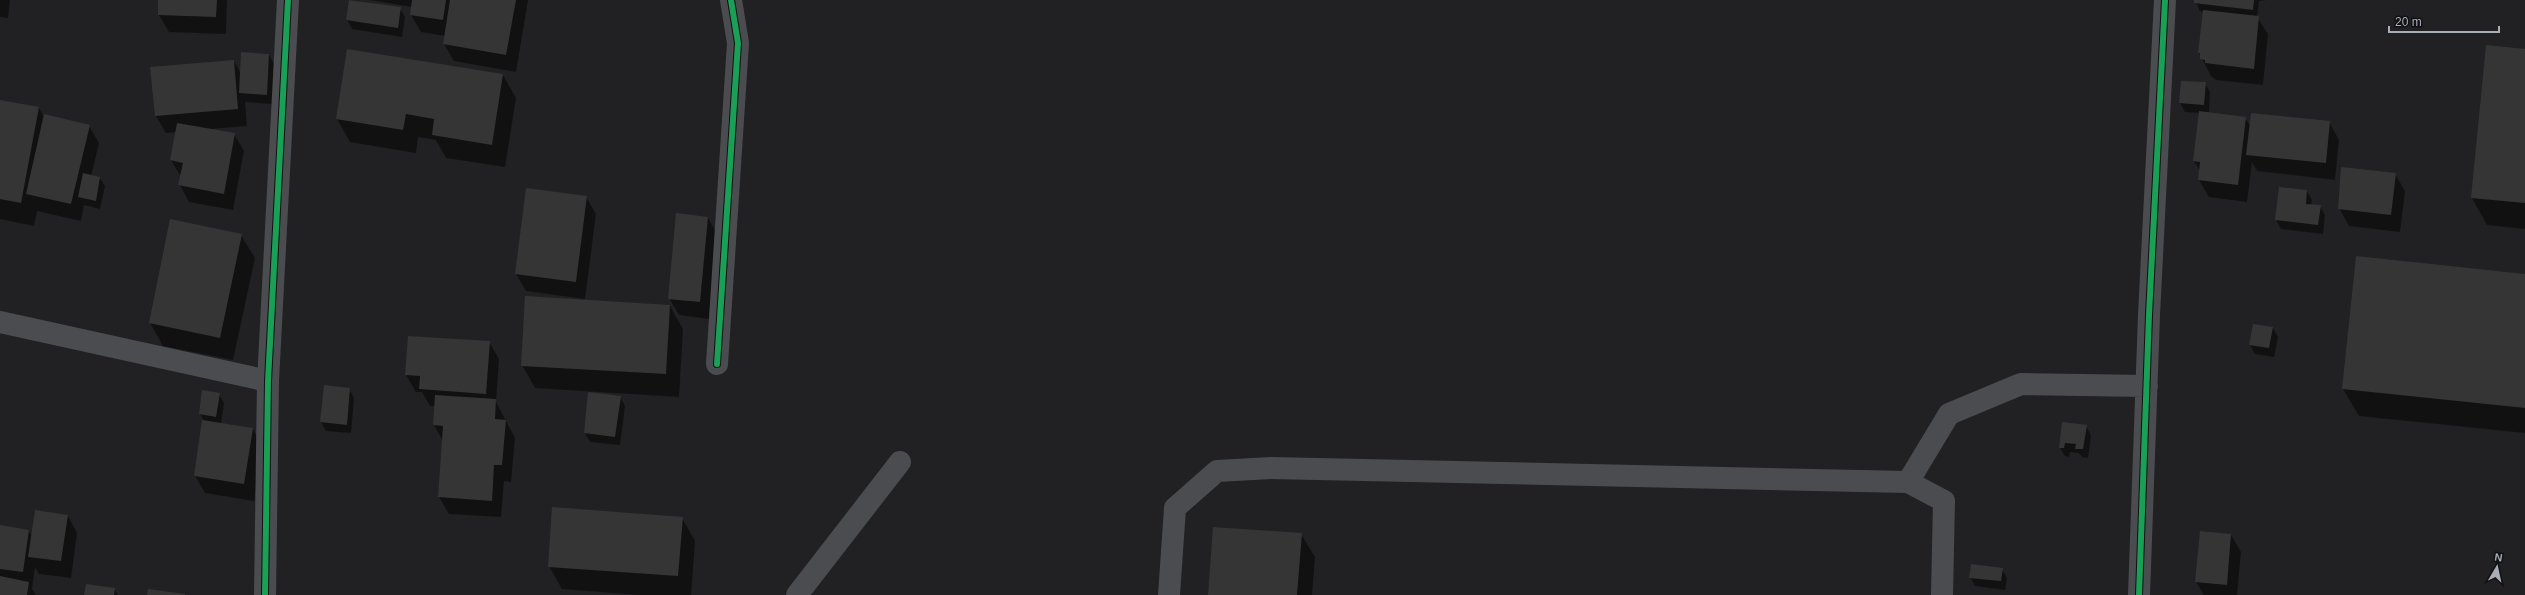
<svg xmlns="http://www.w3.org/2000/svg" width="2525" height="595" font-family="Helvetica,sans-serif">
	<style>
		.built { fill: #212123 }
		.shadow { fill: #0007 }
		.building { fill: #353536 }
		.lines { fill: none; stroke-linecap: round; stroke-linejoin: round }
		.minor { stroke: #4b4c50; stroke-width: 22 }
		.cycleway-casing { stroke: #111113; stroke-width: 8 }
		.cycleway { stroke: #1a9f57; stroke-width: 6 }
	</style>
	<rect width="100%" height="100%" fill="#171717"/>
	<!-- built -->
	<path class="built" d="M0,0H2525V595H0Z"/>
	<!-- shadow -->
	<path class="shadow" d="M0,0H10L8,18L0,17Z
		M159,0H227L226,34L169,32L159,15Z
		M350,0L400,8L405,17L402,37L352,29L347,20Z
		M370,0H528L516,72L454,61L444,44L445,36L421,32L411,15L412,7Z
		M2195,0H2267L2259,1L2257,17L2268,34L2263,85L2216,80L2211,76L2199,53L2204,12L2200,11Z
		M2525,50V229L2487,225L2472,198Z
		M269,55L274,64L272,104L245,102L247,126L210,129L234,134L244,151L233,210L189,202L180,185L181,177L171,160L177,132L166,133L156,116L234,61L241,74Z
		M503,75L516,98L505,167L446,158L436,140L418,137L416,153L350,142L337,119Z
		M2205,83L2210,92L2209,113L2245,118L2251,127L2329,122L2339,140L2335,180L2257,171L2252,162L2247,202L2209,197L2199,180L2200,171L2194,161L2200,113L2185,112L2180,103Z
		M0,101L39,108L45,118L89,126L99,143L91,176L99,177L105,186L100,209L84,205L81,221L37,211L34,226L0,219Z
		M2395,174L2405,191L2400,232L2349,226L2339,208Z
		M2280,188L2307,191L2312,200L2311,205L2320,206L2325,215L2323,234L2281,229L2276,220Z
		M586,197L596,214L585,299L526,291L516,274Z
		M708,218L718,235L709,319L679,315L669,298Z
		M241,235L255,258L233,360L163,346L150,323Z
		M2525,275V433L2359,416L2343,389Z
		M670,306L683,329L679,397L535,388L522,365Z
		M2273,328L2278,337L2274,357L2255,354L2250,345Z
		M489,342L499,359L496,402L515,438L511,482L504,481L501,517L449,514L439,497L443,441L434,425L435,406H430L422,392H416L406,375Z
		M349,389L354,398L351,433L326,431L321,422Z
		M219,394L224,403L221,424L253,429L262,446L254,501L205,493L195,476L204,421L200,414Z
		M620,397L625,406L620,445L590,442L585,433Z
		M2063,423L2086,426L2091,435L2088,458L2082,457L2079,453L2070,452L2069,457L2065,456L2060,448Z
		M68,516L77,533L71,578L39,574L35,567L32,589L36,595H0V526L29,531L32,537Z
		M682,518L695,541L691,595H639L562,589L549,566Z
		M1301,534L1315,557L1312,595H1209Z
		M2231,535L2241,552L2237,595H2204L2196,582Z
		M2002,569L2007,578L2005,590L1975,586L1970,577Z
		M114,589L118,595H85Z"/>
	<!-- building -->
	<path class="building" d="M158,0H217L216,17L158,15Z
		M349,0L401,7L398,28L346,20Z
		M412,0H446L443,20L410,15Z
		M450,0H516L506,55L443,44Z
		M2194,0H2254L2253,10L2194,3Z
		M2203,10L2259,16L2254,69L2205,63V60L2200,59V53H2198Z
		M2486,45L2525,49V203L2471,198Z
		M347,49L503,74L492,145L432,135L434,119L406,114L403,130L336,119Z
		M241,52L269,54L267,95L239,93Z
		M234,60L238,109L155,116L150,67Z
		M2181,81L2206,82L2204,105L2179,103Z
		M0,100L39,107L21,203L0,199Z
		M2199,111L2246,117L2238,185L2198,180L2200,162L2193,161Z
		M2251,113L2330,121L2326,163L2246,155Z
		M44,114L90,125L71,204L26,194Z
		M177,123L235,133L224,194L178,185L183,163L170,160Z
		M2341,167L2396,173L2391,215L2338,209Z
		M83,173L100,177L96,201L78,197Z
		M2279,187L2307,190L2306,204L2321,205L2318,225L2275,220Z
		M526,188L587,196L576,282L515,274Z
		M676,213L708,217L700,302L668,299Z
		M170,219L242,234L220,338L149,323Z
		M2356,256L2525,274V408L2342,389Z
		M525,296L670,305L666,374L521,366Z
		M2253,324L2273,327L2269,348L2249,345Z
		M408,336L490,341L486,394L419,389L420,376L405,375Z
		M324,385L350,388L347,425L320,422Z
		M202,390L220,393L216,417L199,414Z
		M588,392L621,396L615,437L584,433Z
		M435,395L496,399L495,419L506,420L502,465H494L492,501L438,497L443,426L433,425Z
		M202,420L253,428L244,484L194,476Z
		M2062,422L2087,425L2083,449H2075L2076,444L2065,443L2064,448H2059Z
		M552,507L683,517L678,576L548,567Z
		M35,510L68,515L61,561L28,557Z
		M0,525L29,530L23,572L0,569Z
		M1213,527L1302,533L1297,595H1208Z
		M2200,531L2231,534L2227,585L2195,582Z
		M1971,564L2003,568L2001,581L1969,578Z
		M0,576L29,582L27,595H0Z
		M86,584L115,588L114,595H84Z
		M148,589L185,594V595H147Z"/>
	<g class="lines">
		<!-- minor -->
		<path class="minor" d="M0,322L268,381
			M717,364L738,43L731,0
			M1908,482L1944,501L1942,595
			M265,595L268,381L288,0
			M797,595L900,462
			M1169,595L1175,508L1217,471L1271,468L1908,482L1949,414L2021,384L2147,386
			M2139,595L2149,315L2165,0"/>
		<!-- cycleway casing -->
		<g class="cycleway-casing">
			<path id="cycleway" d="M717,364L738,43L731,0
				M265,595L268,381L288,0
				M2139,595L2149,315L2165,0"/>
		</g>
		<!-- cycleway -->
		<use href="#cycleway" class="cycleway"/>
	</g>
	<!-- north arrow -->
	<g transform="translate(2497 567) rotate(9)" stroke="#111113" stroke-width="3" paint-order="stroke">
	<path d="M0-3L7 15L0 10L-7 15Z" fill="#a8adb8"/>
	<text y="-6" font-size="11" font-weight="bold" text-anchor="middle" fill="#a8adb8">N</text>
	</g>
	<!-- scale -->
	<path d="M2389 26v6h110v-6" fill="none" stroke="#a8adb8" stroke-width="2"/>
	<text x="2395" y="26" font-size="12" fill="#a8adb8" stroke="#111113" stroke-width="3" paint-order="stroke">20 m</text>
</svg>
